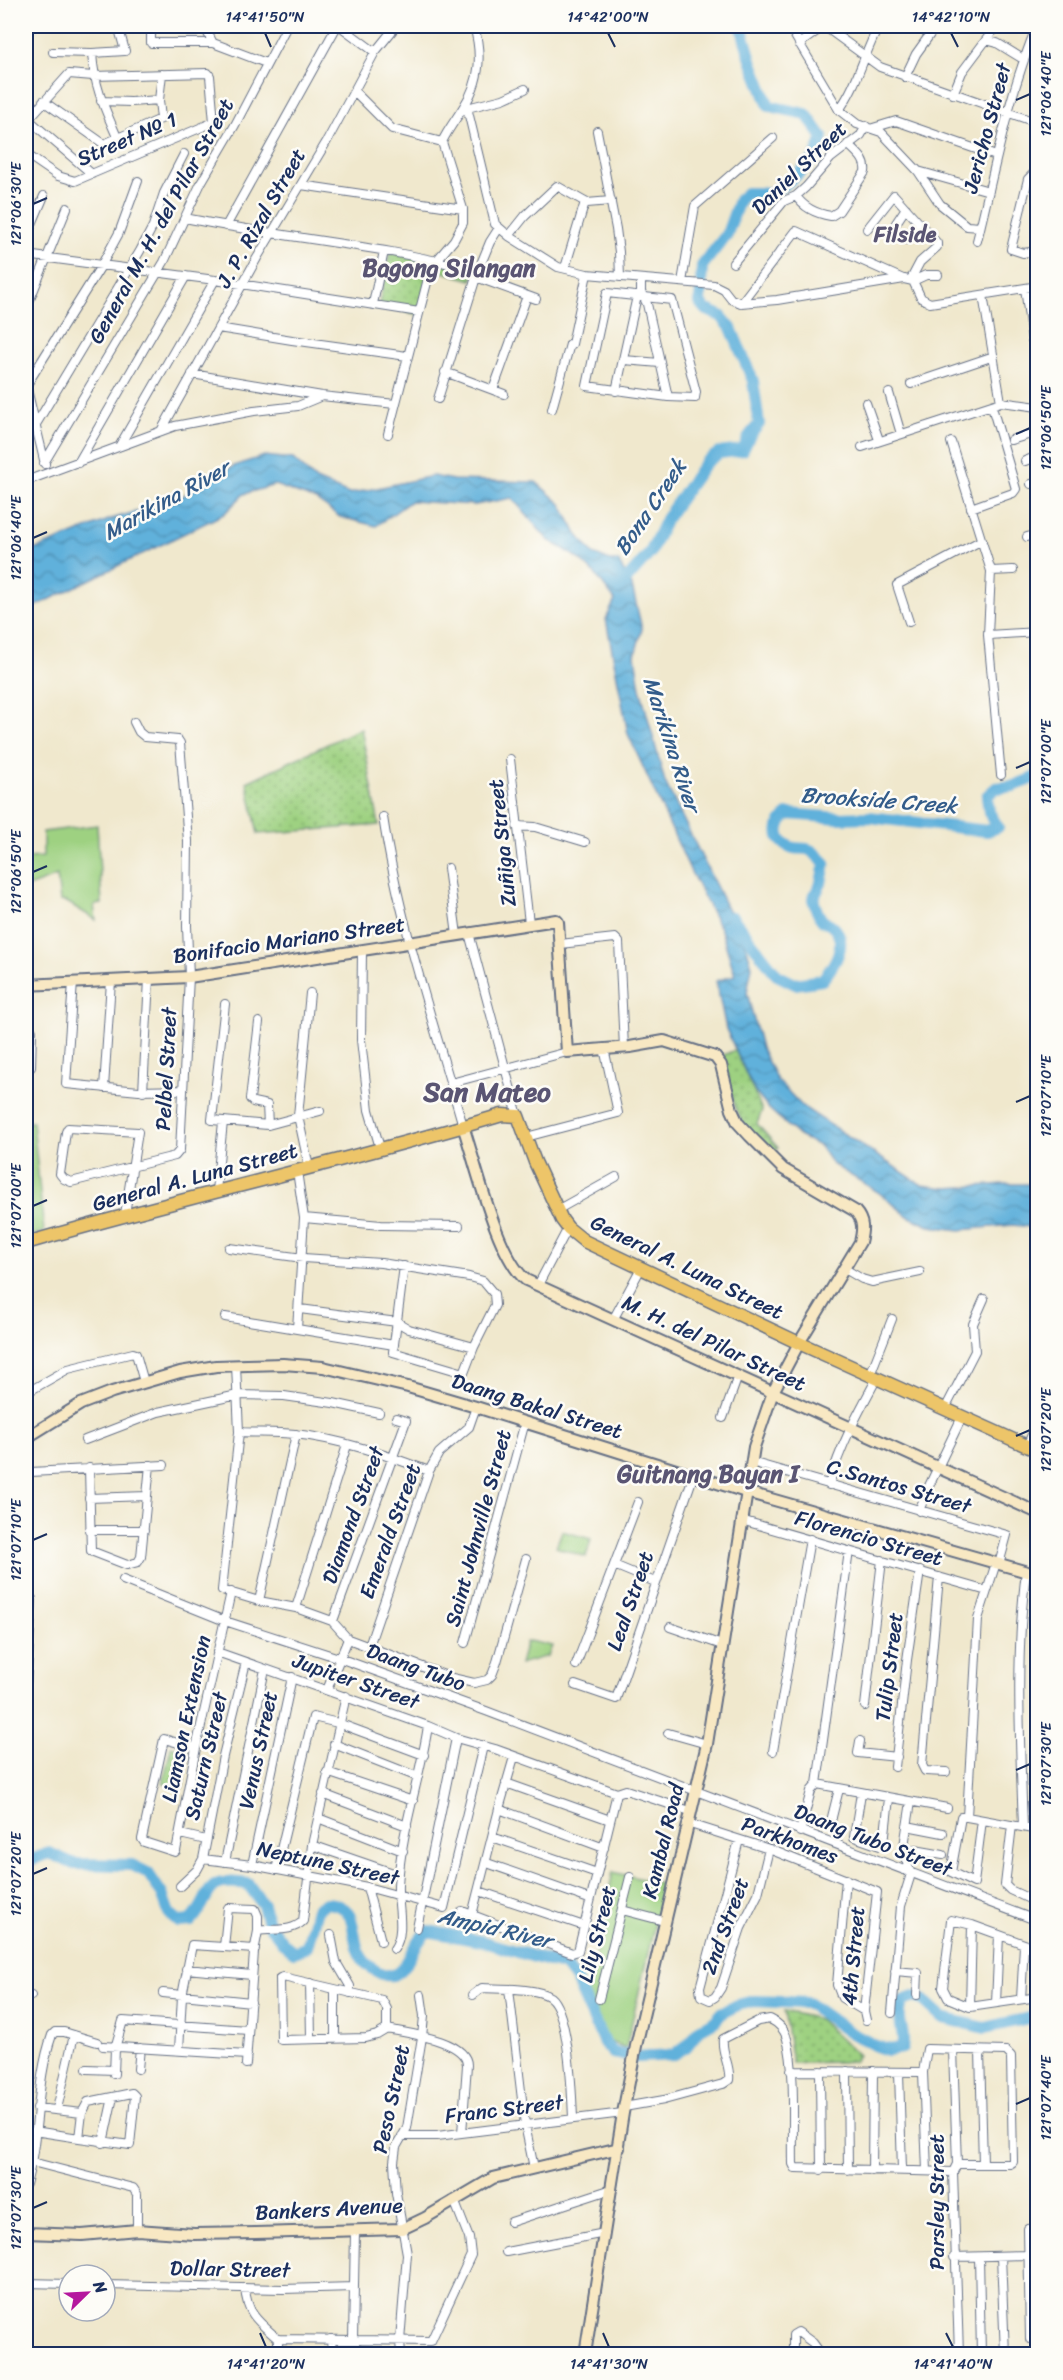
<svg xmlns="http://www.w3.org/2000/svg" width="1063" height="2380" font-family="Sriracha,sans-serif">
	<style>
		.grass { fill: #9ed181; stroke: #5c8070; stroke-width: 1.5 }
		.park { fill: url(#park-dots); stroke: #5c8070; stroke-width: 1.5 }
		.water { fill: url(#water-waves); stroke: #3e709c; stroke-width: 1.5 }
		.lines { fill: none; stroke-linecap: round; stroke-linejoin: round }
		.river { stroke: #60b1db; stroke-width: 12 }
		.street-casing { stroke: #667085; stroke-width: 10 }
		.secondary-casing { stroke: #667085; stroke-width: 14 }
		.primary-casing { stroke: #667085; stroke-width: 15 }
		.street { stroke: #fff; stroke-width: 8 }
		.secondary { stroke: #f8e8c3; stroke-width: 10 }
		.primary { stroke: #edc569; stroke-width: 12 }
		.ticks { fill: none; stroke: #1b2f5e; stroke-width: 2 }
		.labels { text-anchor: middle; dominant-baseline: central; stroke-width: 5; stroke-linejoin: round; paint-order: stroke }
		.street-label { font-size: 21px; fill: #1b2f5e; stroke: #fdfcf7 }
		.neighbourhood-label { font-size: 22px; font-weight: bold; fill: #5a5573; stroke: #fdfcf7 }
		.water-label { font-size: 22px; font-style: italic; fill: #335c8a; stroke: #fdfcf7 }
		.quarter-label { font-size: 24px; font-weight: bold; fill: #5a5573; stroke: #fdfcf7 }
		.district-label { font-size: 27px; font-weight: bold; fill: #5a5573; stroke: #fdfcf7 }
		.neatline { fill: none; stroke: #1b2f5e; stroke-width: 2 }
		.ticks-label { font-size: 15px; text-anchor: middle; fill: #1b2f5e }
	</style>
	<defs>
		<pattern id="park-dots" width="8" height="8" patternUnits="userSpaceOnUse" patternTransform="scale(1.5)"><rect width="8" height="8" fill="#9ed181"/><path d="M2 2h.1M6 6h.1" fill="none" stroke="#80aa6d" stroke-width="1.8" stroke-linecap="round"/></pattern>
		<pattern id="water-waves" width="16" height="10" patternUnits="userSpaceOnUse" patternTransform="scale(1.5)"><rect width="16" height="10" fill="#60b1db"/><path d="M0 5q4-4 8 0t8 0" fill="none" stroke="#4e90b5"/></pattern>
	</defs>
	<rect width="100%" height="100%" fill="#fdfcf7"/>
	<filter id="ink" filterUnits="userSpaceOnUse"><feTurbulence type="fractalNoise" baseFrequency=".0167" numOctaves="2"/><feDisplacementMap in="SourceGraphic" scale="12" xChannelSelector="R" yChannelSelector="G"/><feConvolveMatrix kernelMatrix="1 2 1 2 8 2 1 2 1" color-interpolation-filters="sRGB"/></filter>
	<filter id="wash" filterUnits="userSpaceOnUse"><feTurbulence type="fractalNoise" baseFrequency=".008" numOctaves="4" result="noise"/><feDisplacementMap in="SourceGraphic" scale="24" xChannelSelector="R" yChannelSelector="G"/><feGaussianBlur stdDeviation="1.35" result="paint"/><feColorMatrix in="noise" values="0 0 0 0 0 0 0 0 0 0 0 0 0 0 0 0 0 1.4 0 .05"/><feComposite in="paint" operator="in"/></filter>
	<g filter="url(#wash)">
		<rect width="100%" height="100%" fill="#f0e8cd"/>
		<!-- grass -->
		<path class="grass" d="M97,825L102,904L94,905L96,920L67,902L60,901L57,876L26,888V858L43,857V832Z
			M26,1122H33L44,1232L26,1237Z
			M562,1531L591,1539L586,1557L556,1547Z
			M529,1641L552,1646L548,1656L520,1664L526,1642Z
			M613,1872L664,1884L626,2048L607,2041L587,1992Z"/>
		<!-- park -->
		<path class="park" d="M390,252L432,261L419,315L379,305Z
			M442,263L474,273L472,280L439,271Z
			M361,728L379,825L258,834L247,782Z
			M735,1050L762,1110L757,1124L778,1148L773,1159L743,1124L736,1109L719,1057Z
			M171,1746L189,1751L183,1787L163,1783Z
			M784,2011L819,2019L858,2055L853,2062L792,2063Z"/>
		<!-- water -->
		<path class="water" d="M264,456L293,459L316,480L349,494L433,476L453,480L536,482L561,504L577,534L593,554L610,561H618L632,586L642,629L635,655L640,688L665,782L747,949L752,966L747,992L761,1048L777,1080L803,1107L922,1185L947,1188L1005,1184H1037V1228L1013,1225L960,1230L929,1226L908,1216L878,1192L832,1164L820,1146L799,1136L768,1108L755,1092L726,1029L716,981L735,975L721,930L691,872L628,734L606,619L615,600L596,575L577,557L548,540L512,498L475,505L411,501L376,526L340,517L316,500L275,485L244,494L224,514L26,611V553L111,519L174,501L234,466Z"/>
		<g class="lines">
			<!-- river -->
			<path class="river" d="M26,36L31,26
				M621,586L650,553L666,519L705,463L719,453L743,450L750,435L759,424L753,381L731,328L721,316L705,309L700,303L702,266L727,234L739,200L747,193H773L795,177L815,158L823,138L806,114L769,106L752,63L741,26
				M732,917L777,975L795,984L822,980C834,966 851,941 831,925C829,923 825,923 823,921C817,915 815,906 813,899L821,883L825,863C821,859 815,853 810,850C804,847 796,850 791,847C773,840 776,823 789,814L839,818L869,817L987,831L998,827L989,812L987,796L996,788L1014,786L1038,776
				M26,1862L49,1853L74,1864L132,1865L148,1873L162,1894L169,1913L179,1922L191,1921C215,1894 200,1877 248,1884L263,1905L268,1923L284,1944L294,1952L307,1947L317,1909L326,1903C367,1905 343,1944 369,1966C407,1996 407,1946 428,1931L481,1941L565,1966L576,1980L604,2043L613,2053L626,2055
				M636,2057L673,2055L686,2047L699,2030L715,2021L723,2012L738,2005L754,2001L808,2003L849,2032L876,2046L888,2050L902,2048C907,2031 894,2021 903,2001L914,1997L923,2000L943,2018L985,2028L1038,2016"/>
		</g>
	</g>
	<g filter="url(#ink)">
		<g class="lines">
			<!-- street casing -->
			<g class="street-casing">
				<path id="street" d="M153,26H151V43H213L266,63
					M204,26L213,43
					M340,26L375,52
					M720,26L721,28
					M789,26L839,110L857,124L881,132L918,171L940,204L967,226L980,227
					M986,40L997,43L1023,59
					M799,44L824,26L880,67L1038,123
					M53,52L92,53
					M905,77L916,54L936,26
					M354,91L392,129L442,142
					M953,94L962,72L995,28
					M43,101L104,144L161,119L159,100L162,74
					M101,101L131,102L159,100
					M466,103L495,224L509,236L558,267L587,274L714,285L724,290L731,299L741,303L777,300L904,279L913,281L921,298L930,303L1038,286
					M467,108L503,99L525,89
					M839,110C858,84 864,53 879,26
					M28,119L92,174
					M26,122L69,74L93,76L208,73L210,76L214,122L75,181L58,176L26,154
					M873,128L896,121L996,156
					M597,131L616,229L619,252L620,277
					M117,137C104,107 94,86 92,53L125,51L119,29
					M1038,169L1028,179L1011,249L1023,253L1038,251
					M918,171L989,191
					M301,185L463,209
					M796,196C804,208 818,214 831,216L839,211L865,172C867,159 856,153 848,144
					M185,218C282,238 382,245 478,271
					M896,223L906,208
					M226,226L337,26
					M867,229L894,195L937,243V247L920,262L911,279
					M509,236L525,216L557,186L587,203L611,201
					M26,238L44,196
					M907,240L920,223
					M977,241C995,168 1008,95 1037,26
					M26,255L215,280L419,312
					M733,263L784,201L796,196L806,187L831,158L861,135L866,126
					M565,268L585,202
					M476,277L536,299
					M641,279V292L647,304L668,397
					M913,281L926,275H938
					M682,282L695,206L773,138
					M1025,288L1032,340L1038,346
					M607,293L672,300L696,392L695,398L668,397L587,386Z
					M983,295L1001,402
					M741,303L796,231L903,279
					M373,304L384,251
					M26,309L67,208
					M218,328L292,340L407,356
					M624,360L660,363
					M445,372L504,394
					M192,374L322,396L395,404
					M911,384L994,356
					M26,385L45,464
					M26,386L101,266L119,233L138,181
					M493,390L527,296
					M616,391L637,296
					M889,393L901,434
					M438,399L478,271L490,242L499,228
					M866,403L879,440
					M552,409L570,344H572L587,274
					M35,426L140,251L153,226L164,193L184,154
					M161,431L257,258L327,141L375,52L396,26
					M388,434L431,267L454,240L463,223V209L442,142C448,129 457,118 464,106C481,80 482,54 474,26
					M1011,440L1038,432
					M951,442L991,571L988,635L1001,775
					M120,445L215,280
					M862,447L1001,402L1038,407
					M1025,461L1038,456
					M44,463L164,262L201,183L235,125L287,26
					M78,463L186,276
					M26,481L175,426L254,411L298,406L322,396
					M1031,484L1038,482
					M971,508L1013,493L1016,489L992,407
					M1027,537L1038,534
					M991,571L1013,570
					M909,622L897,585L982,540
					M988,635L1038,632
					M510,759L529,923
					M383,817C399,922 434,1024 463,1126
					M517,826L535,827L585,842
					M448,868L457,935
					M469,933L518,1116
					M560,944L615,938L619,942L624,1048
					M362,951L361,1040L369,1110L380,1148
					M73,982L66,1084L139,1091L183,1090
					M225,1004L212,1120L268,1125L320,1111
					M259,1022L250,1099L253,1102L267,1105L268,1125
					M26,1027L28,1026L32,1031L31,1067
					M451,1083L567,1052
					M104,1088L111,981
					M143,1092L149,979
					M526,1137L618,1113L604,1048
					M309,1167L298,1116L310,993
					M216,1191L223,1122
					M557,1210L616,1177
					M125,1214L138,1132L68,1128L66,1132L60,1174L64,1179L71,1182L175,1156L180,1150L189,977L187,926L188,841L180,743L178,740L145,737L139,732L134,722
					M304,1218L381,1225L459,1226
					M229,1248L303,1258L381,1263L469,1277L483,1281L494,1294L495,1305L474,1347L464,1373L393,1352L404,1266
					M845,1269L862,1279L872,1282L920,1272
					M538,1285L568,1228
					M300,1309L397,1322L409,1329L474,1347
					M225,1317L297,1329L304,1218L297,1171
					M614,1318L641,1268
					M297,1329L394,1345
					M236,1365L239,1432L222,1590L259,1601L296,1608L332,1621L348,1639L452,1678L474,1683L487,1680L492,1675L497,1662L526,1559
					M870,1375L892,1319
					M26,1393L68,1369L133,1353L136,1354L144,1382
					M945,1409L975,1351L973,1324L984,1299
					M723,1418L738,1376
					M239,1432C257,1433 276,1432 295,1434C341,1439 386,1455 429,1471
					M85,1440L158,1412L238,1395L284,1396L333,1403L379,1413
					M1027,1446L1038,1421
					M751,1462L1007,1535L999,1564
					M89,1468L91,1551L127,1565L138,1562L141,1557L150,1465
					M26,1471L31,1472L164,1465
					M829,1485C840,1446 858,1413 877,1378
					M89,1498L147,1496
					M919,1511L929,1486L962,1417
					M741,1520L987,1591
					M89,1530H144
					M614,1565L655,1582
					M939,1577L922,1765L925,1771L946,1772
					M123,1580L225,1621L339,1658L486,1711L1038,1921
					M26,1596L32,1599L26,1685
					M259,1601L296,1434
					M296,1608L347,1445
					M333,1621L406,1421L396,1418
					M670,1627L722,1645
					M465,1643L525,1422
					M369,1646L429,1471L439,1453L469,1427L476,1407
					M217,1652L428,1726L456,1738L495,1749L617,1793L626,1790L690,1811
					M576,1665L638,1502
					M575,1685L616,1699L694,1474
					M327,1690L348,1639
					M865,1706L882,1560
					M668,1733L707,1744
					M860,1741L858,1753L897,1757
					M334,1744L418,1777
					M196,1748L164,1739L142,1839L144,1842L175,1852L176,1851L196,1748L231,1592
					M773,1751L810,1539
					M895,1767L907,1660L920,1571
					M327,1772L413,1801
					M506,1783L610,1820
					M817,1784L947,1808
					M861,1793L854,1837L880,1846L884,1843L889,1798
					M323,1794L407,1826
					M26,1808L27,1809
					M499,1809L604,1848
					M967,1817L978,1619L996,1563
					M318,1818L403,1851
					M805,1819L830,1825L839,1789
					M982,1820L974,1883L951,1872L961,1817H967L1038,1830
					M687,1823L769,1849L877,1892L864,2011L866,2020
					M1012,1825L1005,1885L1010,1890L1038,1903
					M907,1826L943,1833
					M1023,1827C1020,1742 1015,1656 1026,1572
					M800,1832L811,1791L817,1784L849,1551
					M180,1834L206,1840
					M492,1837L597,1873
					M739,1840L700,1988L701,1996L710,2000L715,1997L721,1988L741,1928L758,1894L769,1849
					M312,1845L399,1875
					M904,1848L943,1855
					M203,1859L252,1865L367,1887L444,1908L483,1746
					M225,1862L265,1669
					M487,1863L589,1899
					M252,1865L292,1677
					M276,1870L313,1717L338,1723L424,1755
					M846,1879L837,1985L842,1998L864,2011
					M180,1886L197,1870L203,1859L223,1756L246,1662
					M367,1887L381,1941
					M479,1891L584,1926
					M1034,1902L1038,1875
					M622,1910L664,1921
					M462,1911L572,1953L578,1951L617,1793
					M472,1915L499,1809L514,1757
					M417,1928L456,1738
					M258,1931C273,1928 291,1933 303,1921L312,1845L346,1696
					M331,1935L336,1962L350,1986V1993
					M224,1947L228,1908L255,1909L258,1916V1931L254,1952L246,2064
					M394,1949C406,1932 397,1905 398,1885C401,1831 420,1779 428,1726
					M1038,1949L972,1925L951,1920L943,1988L948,1998L970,2007L1038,1997
					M186,1969L252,1975
					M895,1971L918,1973L917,1995
					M310,1983L311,2038
					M509,1989L525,2125L534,2168
					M163,1993L251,2002
					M473,1995L482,1988C498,1989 536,1987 550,1997C569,2012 572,2093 573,2118
					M26,1996H31
					M599,1999L630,1877
					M1021,1999L1024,1945
					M996,2003L999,1935
					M970,2007L972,1925
					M892,2013L901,1906L911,1874L903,1852L911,1802
					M387,2029V2009L382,2000L283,1977L280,1978L281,2040L366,2038L377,2035L387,2029C406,2033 467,2040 467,2065L462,2133
					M335,2038V1990
					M103,2046L247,2055
					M179,2050L182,1996L192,1945L255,1949
					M953,2050L957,2164L953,2172L959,2354
					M980,2051L983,2164
					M87,2069L114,2070
					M138,2069L140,2048
					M791,2071L923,2072
					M820,2071L821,2170
					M847,2071L848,2170
					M899,2072L902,2170
					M114,2074L115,2048L123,2021L248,2030
					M132,2093L135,2096L130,2145L79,2138L82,2113L88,2102Z
					M624,2107L664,2100L723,2084L729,2080C731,2066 721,2053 723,2039L758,2021L770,2019C778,2023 785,2030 787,2039C796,2071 792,2129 793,2164L795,2168L953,2172
					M37,2108L82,2113
					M57,2109L74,2035
					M34,2131L79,2138
					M402,2136H437L623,2113
					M103,2143L113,2097
					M32,2162L133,2188L137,2194V2230
					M872,2171L873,2071
					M927,2171L923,2072L927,2049L1006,2051L1011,2056L1013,2162L1010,2164H957
					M26,2184C40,2136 35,2083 52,2035L55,2032H64L97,2042
					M511,2222L612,2189
					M506,2252L605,2233
					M1001,2256L1005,2354
					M954,2257L1027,2255
					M979,2257L981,2354
					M26,2283L69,2284
					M105,2285L283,2289L354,2287
					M245,2288C247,2315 259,2322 278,2339L431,2341L471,2255L469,2238L454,2200
					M278,2339V2354
					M331,2339L332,2354
					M1030,2339L1028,2229L1038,2228
					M353,2340L355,2231
					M401,2354L400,2341L407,2254L396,2193L394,2162L396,2147L407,2128L422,2037L424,2016L421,1995
					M793,2354V2335L798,2332L813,2343L821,2354"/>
			</g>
			<!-- secondary casing -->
			<g class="secondary-casing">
				<path id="secondary" d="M26,985L189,977L556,920L558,922L567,1052L630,1047L664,1041L715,1057L721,1065L732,1110L738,1123L750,1136L783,1169L855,1211C864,1221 863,1230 860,1242L799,1343L773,1392L754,1447L707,1744L636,2046L623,2113L585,2354
					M463,1126C476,1164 497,1257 526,1280L1038,1513
					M26,1438L81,1404L112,1392L180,1372L216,1366L283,1364L323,1367L408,1387L476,1407L746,1492L1038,1575
					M26,2233L82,2235L137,2230L194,2234L256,2233L402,2229L425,2218L493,2178L619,2148"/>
			</g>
			<!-- primary casing -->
			<g class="primary-casing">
				<path id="primary" d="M26,1243C184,1197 345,1162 502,1115L518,1116L535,1162L562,1220L568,1228L584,1241L799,1343L1038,1451"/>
			</g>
			<!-- street -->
			<use href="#street" class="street"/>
			<!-- secondary -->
			<use href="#secondary" class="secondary"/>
			<!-- primary -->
			<use href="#primary" class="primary"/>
		</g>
	</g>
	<!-- ticks -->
	<path class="ticks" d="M265,33L271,47M608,33L615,47M951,33L958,47M1016,100L1030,94M33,204L47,198M1016,434L1030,428M33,538L47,532M1016,768L1030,762M33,872L47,866M1016,1102L1030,1096M33,1206L47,1200M1016,1436L1030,1430M33,1540L47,1534M1016,1770L1030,1764M33,1874L47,1868M1016,2104L1030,2098M33,2208L47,2202M260,2333L266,2347M603,2333L609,2347M946,2333L953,2347"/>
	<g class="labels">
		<!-- street labels -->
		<g class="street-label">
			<text transform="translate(987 128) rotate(-75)">Jericho Street</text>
			<text transform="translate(127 139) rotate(-23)">Street № 1</text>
			<text transform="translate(799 168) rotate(-44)">Daniel Street</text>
			<text transform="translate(261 218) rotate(-60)">J. P. Rizal Street</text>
			<text transform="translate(161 221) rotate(-61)">General M. H. del Pilar Street</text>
			<text transform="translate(502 843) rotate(-96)">Zuñiga Street</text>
			<text transform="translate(289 940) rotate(-8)">Bonifacio Mariano Street</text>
			<text transform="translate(166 1069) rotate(-87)">Pelbel Street</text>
			<text transform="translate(195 1177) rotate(-15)">General A. Luna Street</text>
			<text transform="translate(687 1267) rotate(26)">General A. Luna Street</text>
			<text transform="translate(714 1343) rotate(25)">M. H. del Pilar Street</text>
			<text transform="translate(537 1406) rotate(17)">Daang Bakal Street</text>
			<text transform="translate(899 1486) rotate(16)">C.Santos Street</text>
			<text transform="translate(353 1515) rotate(-70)">Diamond Street</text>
			<text transform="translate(478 1528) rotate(-75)">Saint Johnville Street</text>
			<text transform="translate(390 1531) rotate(-70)">Emerald Street</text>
			<text transform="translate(869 1538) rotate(16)">Florencio Street</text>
			<text transform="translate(630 1601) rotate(-71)">Leal Street</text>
			<text transform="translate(416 1667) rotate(20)">Daang Tubo</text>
			<text transform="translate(889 1667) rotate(-83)">Tulip Street</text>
			<text transform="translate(356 1681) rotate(19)">Jupiter Street</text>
			<text transform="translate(186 1719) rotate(-78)">Liamson Extension</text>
			<text transform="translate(258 1750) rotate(-78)">Venus Street</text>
			<text transform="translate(206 1756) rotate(-77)">Saturn Street</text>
			<text transform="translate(790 1840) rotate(20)">Parkhomes</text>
			<text transform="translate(873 1840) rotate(21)">Daang Tubo Street</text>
			<text transform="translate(663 1841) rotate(-76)">Kambal Road</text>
			<text transform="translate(328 1863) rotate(12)">Neptune Street</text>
			<text transform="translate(725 1926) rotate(-70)">2nd Street</text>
			<text transform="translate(597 1934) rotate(-76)">Lily Street</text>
			<text transform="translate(853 1956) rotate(-85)">4th Street</text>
			<text transform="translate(391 2099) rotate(-78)">Peso Street</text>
			<text transform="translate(504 2109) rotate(-7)">Franc Street</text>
			<text transform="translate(937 2202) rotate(-90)">Parsley Street</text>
			<text transform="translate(329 2209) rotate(-3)">Bankers Avenue</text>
			<text transform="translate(230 2269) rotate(1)">Dollar Street</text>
		</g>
		<!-- neighbourhood labels -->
		<g class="neighbourhood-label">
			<text x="905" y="234">Filside</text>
		</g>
		<!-- water labels -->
		<g class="water-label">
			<text transform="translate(166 500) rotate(-29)">Marikina River</text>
			<text transform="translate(650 507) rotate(-56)">Bona Creek</text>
			<text transform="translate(672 744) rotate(72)">Marikina River</text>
			<text transform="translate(879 800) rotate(4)">Brookside Creek</text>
			<text transform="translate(495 1928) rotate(13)">Ampid River</text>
		</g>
		<!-- quarter labels -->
		<g class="quarter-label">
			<text x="449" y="268">Bagong Silangan</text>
			<text x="708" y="1474">Guitnang Bayan I</text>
		</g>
		<!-- district labels -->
		<g class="district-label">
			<text x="487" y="1092">San Mateo</text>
		</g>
	</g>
	<!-- margin -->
	<rect width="1063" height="2380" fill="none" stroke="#fdfcf7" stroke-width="66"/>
	<!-- north arrow -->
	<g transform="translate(87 2293) rotate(66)"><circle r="28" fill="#fdfcf7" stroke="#a3aaba" stroke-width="1.5"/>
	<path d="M0-4.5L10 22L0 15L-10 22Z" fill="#b5179e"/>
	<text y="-9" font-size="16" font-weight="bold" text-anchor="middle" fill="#1b2f5e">N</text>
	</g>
	<rect x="33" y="33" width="997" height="2314" class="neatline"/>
	<g class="ticks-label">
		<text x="265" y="22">14°41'50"N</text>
		<text x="608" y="22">14°42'00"N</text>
		<text x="951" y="22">14°42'10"N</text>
		<text transform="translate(1046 94) rotate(-90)" y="5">121°06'40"E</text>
		<text transform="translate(16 204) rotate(-90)" y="5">121°06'30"E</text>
		<text transform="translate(1046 428) rotate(-90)" y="5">121°06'50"E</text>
		<text transform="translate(16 538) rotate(-90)" y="5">121°06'40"E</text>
		<text transform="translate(1046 762) rotate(-90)" y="5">121°07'00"E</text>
		<text transform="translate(16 872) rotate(-90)" y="5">121°06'50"E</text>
		<text transform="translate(1046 1096) rotate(-90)" y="5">121°07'10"E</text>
		<text transform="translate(16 1206) rotate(-90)" y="5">121°07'00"E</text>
		<text transform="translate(1046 1430) rotate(-90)" y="5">121°07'20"E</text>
		<text transform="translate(16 1540) rotate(-90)" y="5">121°07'10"E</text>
		<text transform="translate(1046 1764) rotate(-90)" y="5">121°07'30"E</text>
		<text transform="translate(16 1874) rotate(-90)" y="5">121°07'20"E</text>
		<text transform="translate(1046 2098) rotate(-90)" y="5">121°07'40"E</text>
		<text transform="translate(16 2208) rotate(-90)" y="5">121°07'30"E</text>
		<text x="266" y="2369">14°41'20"N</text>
		<text x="609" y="2369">14°41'30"N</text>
		<text x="953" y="2369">14°41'40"N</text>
	</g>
</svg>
